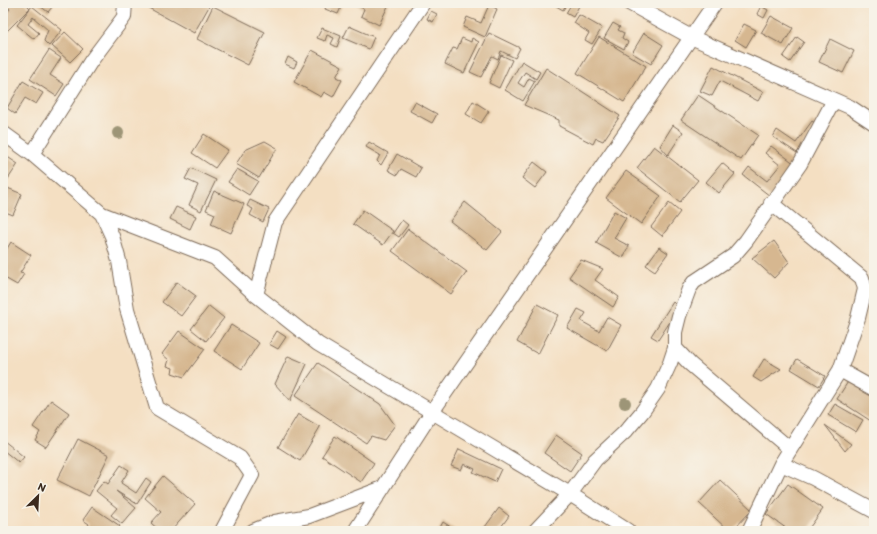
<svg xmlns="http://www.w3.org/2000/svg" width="877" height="534" font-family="Itim,sans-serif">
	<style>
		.building { fill: #d6b790 }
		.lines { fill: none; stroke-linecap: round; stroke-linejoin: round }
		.street-casing { stroke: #7c6957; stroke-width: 16 }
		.street { stroke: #fff; stroke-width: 14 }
		.tree { fill: #9d9577 }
	</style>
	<rect width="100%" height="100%" fill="#f7f3e8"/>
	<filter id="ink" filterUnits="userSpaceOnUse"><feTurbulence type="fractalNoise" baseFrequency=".025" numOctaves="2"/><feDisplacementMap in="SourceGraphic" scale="8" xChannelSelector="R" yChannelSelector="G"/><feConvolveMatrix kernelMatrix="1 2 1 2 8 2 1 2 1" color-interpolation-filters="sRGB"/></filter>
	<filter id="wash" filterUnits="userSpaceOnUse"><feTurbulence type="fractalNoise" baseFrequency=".012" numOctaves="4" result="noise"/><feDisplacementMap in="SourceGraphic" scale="16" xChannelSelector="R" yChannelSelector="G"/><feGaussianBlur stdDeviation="0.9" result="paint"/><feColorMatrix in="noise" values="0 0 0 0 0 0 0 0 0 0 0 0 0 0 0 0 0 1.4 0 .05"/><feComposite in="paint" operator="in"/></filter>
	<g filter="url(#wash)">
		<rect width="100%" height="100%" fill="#f4dfc2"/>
		<g id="blocks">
			<!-- building -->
			<path class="building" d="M4,3H25L30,8L3,35V17L10,9Z
				M36,3H50L53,6L48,12Z
				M147,3H211L194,33L145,6Z
				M327,3H343L338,14L325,9Z
				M357,3H386L389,4L379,25L361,16L364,9L357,5Z
				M551,3H567L563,10Z
				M572,3L579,6L573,17L566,13Z
				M489,5L497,9L485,37L463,27L467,17L481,23Z
				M32,6L62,30L49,46L44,41L48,30L33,17L28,24L39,33L34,39L17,25Z
				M213,6L265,32L248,65L197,39Z
				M761,6L768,10L764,18L757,14Z
				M431,11L437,14L433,22L427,19Z
				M579,15L602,28L592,44L585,40L589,33L574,23Z
				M771,16L793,28L783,45L761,33Z
				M613,23L620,27L618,30L624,33L622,38L628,42L624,49L604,38Z
				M744,24L756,30L746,47L735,40Z
				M349,26L374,37L369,49L343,38Z
				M322,28L341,36L337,47L331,44L334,38L327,35L325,41L317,38Z
				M65,32L83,49L70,62L52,46Z
				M489,33L520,48L515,58L501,51L498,59L492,56L481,77L470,72Z
				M644,33L663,45L651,64L632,53Z
				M599,37L646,66L624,102L577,73Z
				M797,37L804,42L790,62L783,57Z
				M462,38L471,42L472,38L479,42L464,73L445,64L453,48L457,49Z
				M830,39L854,51L843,73L819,62Z
				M49,50L61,58L50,75L64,84L56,96L30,79Z
				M312,50L342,66L336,77L342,80L333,97L324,92L321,97L294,82Z
				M501,55L512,60L499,88L489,83Z
				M288,57L297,62L294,68L285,64Z
				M522,61L540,72L536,79L525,72L518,83L524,87L529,78L535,81L523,101L505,90Z
				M713,66L763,92L758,101L720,81L712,96L700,91Z
				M546,68L620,116L603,141L596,138L593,144L559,126V120L524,105Z
				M23,81L43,93L36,104L25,98L15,114L7,108Z
				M698,95L758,135L741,160L681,120Z
				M473,101L489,111L481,123L466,114Z
				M415,102L437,114L432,123L410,111Z
				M812,121L817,124L797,153L773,137L777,130L796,143Z
				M673,125L683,132L668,155L660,146Z
				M204,134L228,150L215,168L192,153Z
				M265,141L277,148L259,178L236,164L245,150Z
				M369,142L388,153L381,165L377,161L380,155L366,147Z
				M654,146L698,180L680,202L637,168Z
				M771,146L795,164L770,196L743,175L749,167L767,181L780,165L765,153Z
				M3,154L18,164L4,185L3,184Z
				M397,154L421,168L416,177L401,169L397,175L388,170Z
				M534,162L547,172L535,188L522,178Z
				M722,163L735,174L719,193L706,182Z
				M191,168L216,180L201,211L189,205L198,185L185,179Z
				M237,169L258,181L249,195L228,182Z
				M626,171L661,196L641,224L606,198Z
				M5,187L22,194L13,215L3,211V192Z
				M214,191L244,204L231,233L211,224L215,214L206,210Z
				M250,200L269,209L263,222L250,215L253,209L247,206Z
				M465,202L502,232L487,250L450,221Z
				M669,203L680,212L662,236L651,227Z
				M176,207L196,216L190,229L170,219Z
				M363,210L393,231L383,245L353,224Z
				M614,211L626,218L614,238L629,246L623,258L596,243Z
				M402,220L408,225L399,237L393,233Z
				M408,229L467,272L451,294L392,251Z
				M774,241L789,262L774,278L752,258Z
				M11,242L31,255L20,273L24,274L17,285L3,277V255Z
				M659,247L668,253L655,271L646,265Z
				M581,260L603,269L595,280L619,297L613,307L569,277Z
				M177,282L196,296L181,316L162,302Z
				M673,302L679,308L658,340L651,336Z
				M537,304L558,315L538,354L517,342Z
				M209,306L224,318L206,341L191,329Z
				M578,309L586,313L581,321L599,331L607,317L621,325L607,351L567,328Z
				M231,325L259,343L242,369L214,351Z
				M179,331L205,349L184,377L172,373L173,368L167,366L169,360L162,354Z
				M277,331L286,337L278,349L269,344Z
				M288,356L307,364L290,401L275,384Z
				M764,359L781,369L761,382L753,377Z
				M797,359L825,376L819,386L791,369Z
				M318,363L380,404L395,425L384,440L371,436L366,443L295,396Z
				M851,377L874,392V423L837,399Z
				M51,400L69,413L46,447L35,440L40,432L33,427Z
				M835,404L863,420L856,432L828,415Z
				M298,414L320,427L300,461L278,447Z
				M825,425L851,444L845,451Z
				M556,435L582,453L570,471L544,453Z
				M335,436L374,463L361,482L322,456Z
				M78,439L109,455L89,496L57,480Z
				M3,440L24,457L19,463L3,450Z
				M459,449L501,469L495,482L473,472L475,469L464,464L461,470L451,466Z
				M121,465L129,470L121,483L136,493L146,478L151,482L137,504L116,491L136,508L122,524L111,515L117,508L96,491L104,481L108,484Z
				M163,476L195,504L171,531H160L151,523L161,512L145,498Z
				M720,480L752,510L732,531H729L699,503Z
				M788,484L823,509L807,531H790L766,514Z
				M92,507L120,526L116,531H85L89,524L83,520Z
				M499,508L509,516L498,531H482Z
				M443,522L457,531H438Z
				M303,526L311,531H300Z"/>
		</g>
	</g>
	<g filter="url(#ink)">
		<use href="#blocks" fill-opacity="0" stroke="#7c6957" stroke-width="1"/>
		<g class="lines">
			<!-- street casing -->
			<g class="street-casing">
				<path id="street" d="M629,3L691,37L850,107L874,123
					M3,133L32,154L102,214L215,258L256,295L318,344L570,494L628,531
					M32,154L91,61L124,17L125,3
					M102,214L112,236L119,261L127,309L157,408L240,458L252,475L222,531
					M256,295L275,222L423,3
					M675,348L690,364L790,449
					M840,370L874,389
					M781,464L813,478L874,511
					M253,531L275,522L309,516L383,488
					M355,531L432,412L715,3
					M535,531L570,494L595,460L625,432L642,412L658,389L670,363L675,348V332L679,316L689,289L694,282L733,256L746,241L800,164L834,100
					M749,531L781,464L840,370L858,318L865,289L862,278L771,203"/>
			</g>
			<!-- street -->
			<use href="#street" class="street"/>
		</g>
		<!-- trees -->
		<g class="tree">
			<circle cx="118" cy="133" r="6"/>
			<circle cx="625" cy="403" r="6"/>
		</g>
	</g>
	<!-- margin -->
	<rect width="877" height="534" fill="none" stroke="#f7f3e8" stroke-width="16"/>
	<!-- north arrow -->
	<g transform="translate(38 496) rotate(24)" stroke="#f7f3e8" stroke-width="3" paint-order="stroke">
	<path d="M0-3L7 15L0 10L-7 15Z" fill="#3b2a1e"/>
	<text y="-6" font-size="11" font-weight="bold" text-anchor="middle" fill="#3b2a1e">N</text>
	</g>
</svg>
